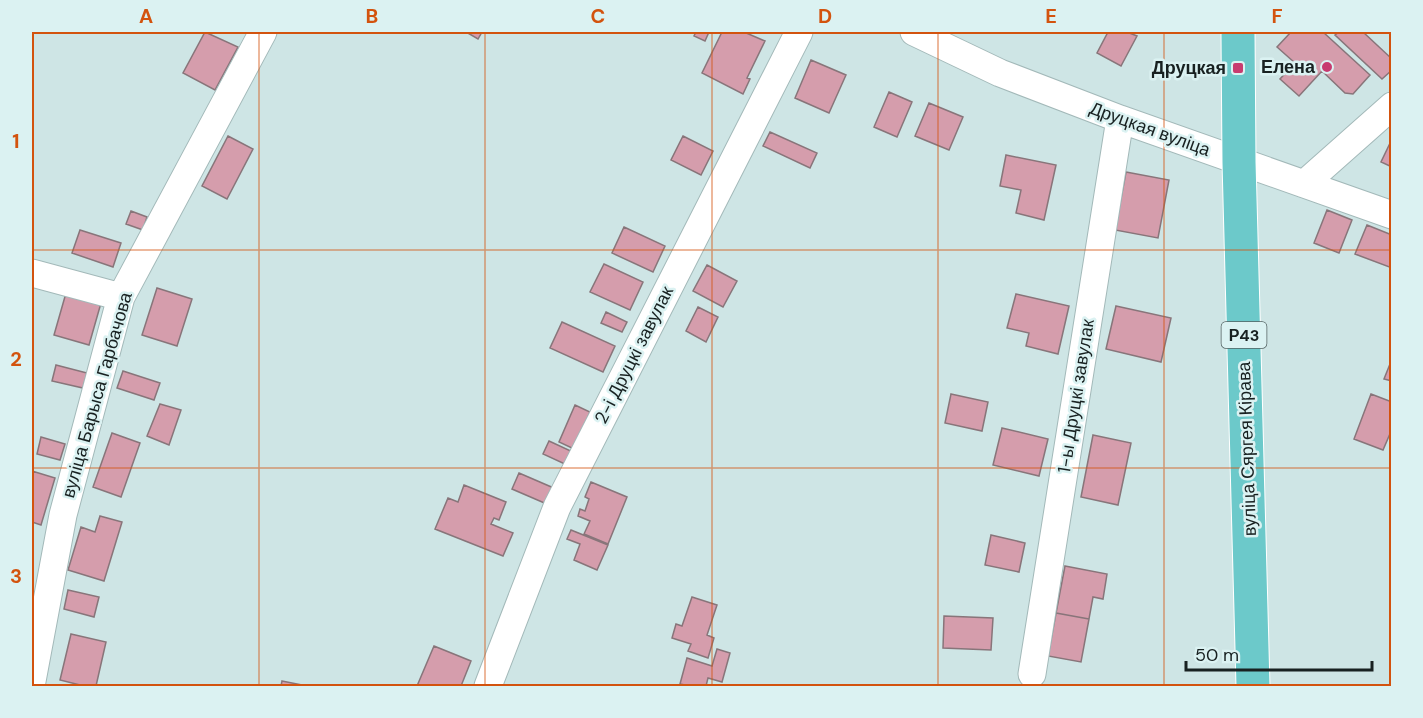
<svg xmlns="http://www.w3.org/2000/svg" width="1423" height="718" font-family="'DM Sans',sans-serif">
	<style>
		.building { fill: #d59dac; stroke: #88757a; stroke-width: 1.5 }
		.lines { fill: none; stroke-linecap: round; stroke-linejoin: round }
		.minor-casing { stroke: #a3b9b9; stroke-width: 29 }
		.primary-casing { stroke: #fff; stroke-width: 35 }
		.minor { stroke: #fff; stroke-width: 27 }
		.primary { stroke: #6cc9ca; stroke-width: 33 }
		.grid { fill: none; stroke: #d3530e; stroke-width: 1.5; stroke-opacity: 0.55 }
		.poi-dot { fill: #c73b70; stroke: #dbf2f2; stroke-width: 2 }
		.labels { text-anchor: middle; dominant-baseline: central; stroke-width: 5; stroke-linejoin: round; paint-order: stroke }
		.shield { fill: #dbf2f2; stroke: #526060; stroke-width: 1.5 }
		.shield-label { font-size: 16px; font-weight: bold; fill: #182121 }
		.poi-label { font-size: 18px; font-weight: bold; fill: #182121; stroke: #dbf2f2; text-anchor: end }
		.street-label { font-size: 18px; fill: #182121; stroke: #dbf2f2 }
		.neatline { fill: none; stroke: #d3530e; stroke-width: 2 }
		.grid-label { font-size: 20px; text-anchor: middle; font-weight: bold; fill: #d3530e }
	</style>
	<rect width="100%" height="100%" fill="#cee5e5"/>
	<!-- building -->
	<path class="building" d="M205,32L238,47L215,90L183,73Z
		M466,32H482L478,39Z
		M696,32H709L705,41L694,36Z
		M722,32H744L765,41L747,78L750,79L743,94L702,73Z
		M1108,32H1127L1137,36L1121,66L1097,53Z
		M1291,32H1323L1370,75L1353,94L1345,93L1322,71L1299,96L1280,79L1295,63L1277,47Z
		M1339,32H1363L1392,59V70L1382,79L1335,35Z
		M811,60L846,75L829,113L795,98Z
		M889,92L912,102L897,137L874,127Z
		M929,103L963,117L949,150L915,136Z
		M770,132L817,153L810,168L763,146Z
		M228,136L253,149L227,199L202,186Z
		M683,136L713,151L701,175L671,160Z
		M1392,139V167L1381,162Z
		M1006,155L1056,165L1044,220L1016,213L1021,190L1000,186Z
		M1126,172L1169,180L1158,238L1115,230Z
		M1327,210L1352,220L1339,253L1314,243Z
		M131,211L147,217L143,230L126,224Z
		M1367,225L1392,235V268L1355,254Z
		M624,227L665,246L653,272L612,253Z
		M80,230L121,243L113,267L72,253Z
		M604,264L643,282L630,310L590,292Z
		M707,265L737,281L723,307L693,291Z
		M157,288L192,299L177,346L142,335Z
		M66,293L101,303L89,345L54,335Z
		M1016,294L1069,306L1058,354L1026,346L1029,333L1007,328Z
		M1116,306L1171,318L1161,362L1106,349Z
		M698,307L718,317L706,342L686,331Z
		M606,312L627,322L622,332L601,323Z
		M562,322L615,346L603,372L550,348Z
		M1392,359V381L1384,379Z
		M56,365L87,373L83,388L52,381Z
		M123,371L160,383L154,400L117,388Z
		M951,394L988,402L982,431L945,423Z
		M1371,394L1392,402V429L1383,450L1354,439Z
		M160,404L181,410L169,445L147,436Z
		M575,405L590,412L574,449L559,442Z
		M1002,428L1048,439L1039,476L993,465Z
		M112,433L140,443L121,497L93,487Z
		M1093,435L1131,443L1118,505L1081,497Z
		M41,437L65,444L60,460L37,454Z
		M549,441L573,452L567,465L543,454Z
		M32,471L55,478L41,525L32,522Z
		M519,473L556,489L549,505L512,489Z
		M591,482L627,497L608,544L584,534L590,521L578,516L580,509L585,511L589,499L585,497Z
		M464,485L506,502L499,520L494,518L491,524L513,533L503,556L435,529L448,498L458,502Z
		M100,516L122,522L104,581L68,570L81,527L95,532Z
		M571,530L608,545L597,570L574,560L580,544L567,539Z
		M991,535L1025,543L1019,572L985,565Z
		M1065,566L1107,574L1103,599L1093,597L1089,619L1056,613Z
		M68,590L99,597L94,617L64,609Z
		M692,597L717,605L707,635L714,638L708,658L688,651L691,644L672,638L676,624L682,626Z
		M1056,613L1089,619L1081,662L1048,656Z
		M944,616L993,618L991,650L943,648Z
		M71,634L106,642L96,686H84L60,680Z
		M434,646L471,661L461,686H417Z
		M717,649L730,653L722,682L708,678L706,686H690L680,684L687,658L712,666Z
		M282,681L307,686H281Z"/>
	<g class="lines">
		<!-- minor casing -->
		<g class="minor-casing">
			<path id="minor" d="M914,32L1000,73L1120,119L1392,215
				M1304,184L1392,106
				M32,273L121,297
				M1032,674L1120,119
				M32,681L63,515L121,297L263,32
				M488,686L557,507L799,32"/>
		</g>
		<!-- primary casing -->
		<g class="primary-casing">
			<path id="primary" d="M1238,32L1239,162L1253,686"/>
		</g>
		<!-- minor -->
		<use href="#minor" class="minor"/>
		<!-- primary -->
		<use href="#primary" class="primary"/>
	</g>
	<!-- grid -->
	<path class="grid" d="M259,32V686M485,32V686M712,32V686M938,32V686M1164,32V686M32,250H1392M32,468H1392"/>
	<!-- markers -->
	<g class="poi-dot">
		<circle cx="1327" cy="67" r="6"/>
		<rect x="1232" y="62" width="12" height="12" rx="3"/>
	</g>
	<g class="labels">
		<!-- shield labels -->
		<rect class="shield" x="1221.5" y="322" width="45" height="26" rx="4.5"/>
		<g class="shield-label">
			<text x="1244" y="335">Р43</text>
		</g>
		<!-- poi labels -->
		<g class="poi-label">
			<text x="1315" y="67">Елена</text>
			<text x="1226" y="68">Друцкая</text>
		</g>
		<!-- street labels -->
		<g class="street-label">
			<text transform="translate(1150 129) rotate(20)">Друцкая вуліца</text>
			<text transform="translate(634 355) rotate(-63)">2-і Друцкі завулак</text>
			<text transform="translate(97 395) rotate(-74)">вуліца Барыса Гарбачова</text>
			<text transform="translate(1076 396) rotate(-81)">1-ы Друцкі завулак</text>
			<text transform="translate(1247 449) rotate(-92)">вуліца Сяргея Кірава</text>
		</g>
	</g>
	<!-- border -->
	<rect width="1423" height="718" fill="none" stroke="#dbf2f2" stroke-width="66"/>
	<!-- scale -->
	<path d="M1186 661v9h186v-9" fill="none" stroke="#182121" stroke-width="3"/>
	<text x="1195" y="661" font-size="18" fill="#182121" stroke="#dbf2f2" stroke-width="4.5" paint-order="stroke">50 m</text>
	<rect x="33" y="33" width="1357" height="652" class="neatline"/>
	<g class="grid-label">
		<text x="146" y="23">A</text>
		<text x="372" y="23">B</text>
		<text x="598" y="23">C</text>
		<text x="825" y="23">D</text>
		<text x="1051" y="23">E</text>
		<text x="1277" y="23">F</text>
		<text x="16" y="148">1</text>
		<text x="16" y="366">2</text>
		<text x="16" y="583">3</text>
	</g>
</svg>
